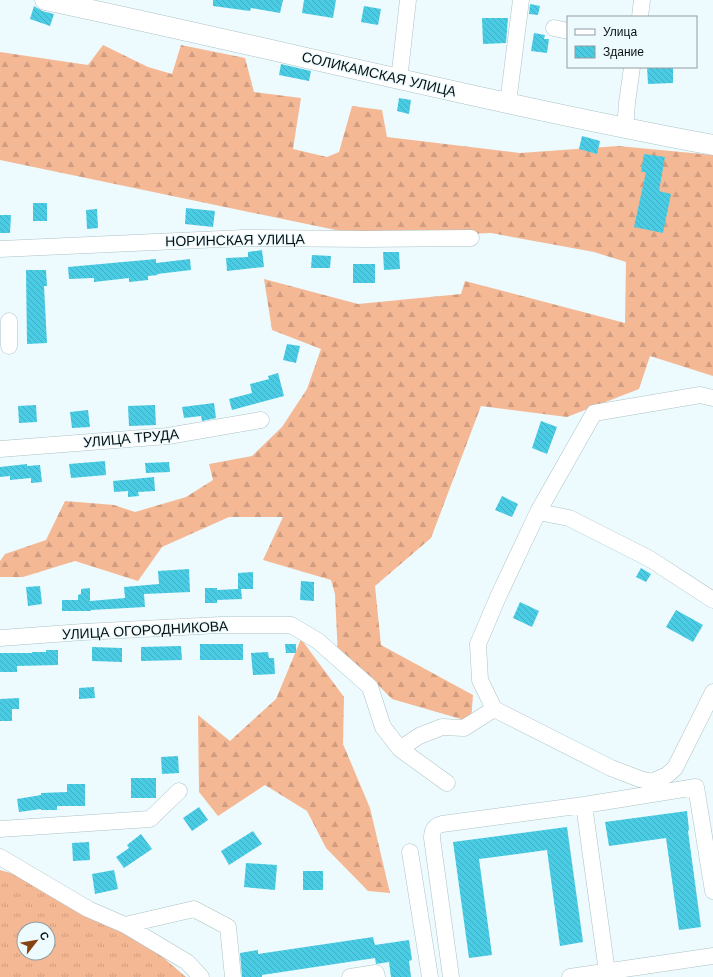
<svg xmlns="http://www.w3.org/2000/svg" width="713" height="977" font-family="Arial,sans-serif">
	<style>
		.grass { fill: url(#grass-tufts); fill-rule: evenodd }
		.forest { fill: url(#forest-firs) }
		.building { fill: url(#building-back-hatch) }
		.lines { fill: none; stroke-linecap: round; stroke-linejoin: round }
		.minor-casing { stroke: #acc2c6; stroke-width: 17 }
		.major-casing { stroke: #acc2c6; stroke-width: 21 }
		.minor { stroke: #fff; stroke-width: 16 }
		.major { stroke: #fff; stroke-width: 20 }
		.labels { text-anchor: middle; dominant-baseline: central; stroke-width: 3; stroke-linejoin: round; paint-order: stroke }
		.street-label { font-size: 14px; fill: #091113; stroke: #edfbfe }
	</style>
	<defs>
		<pattern id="grass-tufts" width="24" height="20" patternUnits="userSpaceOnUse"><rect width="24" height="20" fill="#f5b895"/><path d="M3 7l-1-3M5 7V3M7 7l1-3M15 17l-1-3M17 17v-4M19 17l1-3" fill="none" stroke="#d19d80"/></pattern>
		<pattern id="forest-firs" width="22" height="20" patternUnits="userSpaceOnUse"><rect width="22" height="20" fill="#f5b895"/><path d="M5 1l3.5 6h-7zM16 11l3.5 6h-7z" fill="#d19d80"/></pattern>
		<pattern id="building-back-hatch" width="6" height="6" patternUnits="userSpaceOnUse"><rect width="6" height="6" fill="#4acce4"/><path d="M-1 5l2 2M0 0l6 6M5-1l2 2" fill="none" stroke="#3faec3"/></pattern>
	</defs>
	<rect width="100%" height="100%" fill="#edfbfe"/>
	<!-- grass -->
	<path class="grass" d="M0,870L42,882L138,936L186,977H0ZM24,929H48V953H24Z"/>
	<!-- forest -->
	<path class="forest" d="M103,45L148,67L172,74L181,45L245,58L254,92L301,98L293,149L327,157L339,152L352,106L382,110L387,137L520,153L618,146L713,155V376L650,356L639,389L567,417L481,406L431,538L375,586L381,645L473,695L471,722L392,699L365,672L338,657L335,594L331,580L263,560L283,517H229L162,547L138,581L75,561L23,577H0V561L5,554L46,540L65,501L114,505L135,512L186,497L213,480L209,464L252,456L282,427L307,389L321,349L272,330L264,279L358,304L461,294L465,281L625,323L626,262L594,252L491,233L374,238L0,160V52L88,65Z
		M301,639L344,697L343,744L370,808L390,893L368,891L326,848L307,811L265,785L218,816L199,792L198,715L230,741L276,699Z"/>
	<!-- building -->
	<path class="building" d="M213,0H283L280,13L251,8L250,11L213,6Z
		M304,0H336L333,18L302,13Z
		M530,4L540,6L538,15L529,14Z
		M34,6L42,11L54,14L50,26L30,19Z
		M364,6L381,9L378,25L361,22Z
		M482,18H508L506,43L483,44Z
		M534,33L545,35L544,39H549L547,53L531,51Z
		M281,64L311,71L309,81L279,75Z
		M647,67H673V83L648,84Z
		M399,98L411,100L409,114L397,111Z
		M582,136L600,141L597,154L579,149Z
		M644,154L665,157L659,191L671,194L663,233L634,227L646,172H641Z
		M33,203H47V221H33Z
		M186,208L215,211L213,227L185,224Z
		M97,209L98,228L87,229L86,210Z
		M0,215H11L10,233H0Z
		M262,250L264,267L227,271L226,258L248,257V252Z
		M383,252H399L400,269L384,270Z
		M312,255L331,256L330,268H311Z
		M156,259V263L190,259L191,270L157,274L158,275L148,276V280L129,282V278L94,282V278L69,279L68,267Z
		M353,264H375V283H353Z
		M26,270H46L47,286H44L47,343L27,344Z
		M287,344L300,346L296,363L283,360Z
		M278,373L284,396L232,410L229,399L252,393L250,384L269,379L268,376Z
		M214,403L216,418L202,421L201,416L184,418L182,407Z
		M36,405L37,422L19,423L18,406Z
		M155,405L156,425L129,426L128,406Z
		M88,410L90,427L72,428L70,412Z
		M541,421L557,427L547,454L532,448Z
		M105,461L106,475L71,478L69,464Z
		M169,462L170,472L146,473L145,463Z
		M27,464V466L40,465L42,482L31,483V478L10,480V476L0,477V467Z
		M154,477L155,491L138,492L139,496L128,497V491L114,492L113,481Z
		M502,496L518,504L512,517L495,510Z
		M641,568L651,574L646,582L636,577Z
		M189,569L190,592L144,594L145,607L91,610V611H62V600H78V595L81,594V589L90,588V601L125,598L124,587L159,584L158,571Z
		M253,572V589H241L242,599L217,600V603H205V588H217V590L238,589V573Z
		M301,581L314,582V601L300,600Z
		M40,586L42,604L28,606L26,587Z
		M520,602L539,611L532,627L513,618Z
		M676,610L703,625L693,642L666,627Z
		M200,644H243V660H200Z
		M285,644H296V653H286Z
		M181,646L182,660L141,661V647Z
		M92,647L122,648V662L92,661Z
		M46,650H58V665L17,666V672H0V653H32V652H46Z
		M268,652L269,658H274L275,674L253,675L251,653Z
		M94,687L95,698L79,699V688Z
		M19,698V709H12V721H0V699Z
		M178,756L179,773L162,774L161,757Z
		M131,778H156V798H131Z
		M67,784H85V806H57V810H41V809L19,812L17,799L41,795V793L67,792Z
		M199,807L208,820L192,831L183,818Z
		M687,811L689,830L688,831L701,927L679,930L666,838L609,846L605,822Z
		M567,827L583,942L560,946L547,850L479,859L492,955L469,958L453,842Z
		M253,831L262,844L229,865L221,851Z
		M141,834L152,849L124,868L116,857L129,848L127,845Z
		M89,842L90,860L73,861L72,843Z
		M246,863L277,865L275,890L244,887Z
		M114,870L118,889L95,894L92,874Z
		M303,871H323V890H303Z
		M373,937L375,945L409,940L412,960L409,961L411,977H391L389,962L376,964L375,958L262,975V977H242L240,953L258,950V954Z"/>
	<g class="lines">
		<!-- minor casing -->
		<g class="minor-casing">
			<path id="minor" d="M640,17L642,0
				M554,28L568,31
				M399,80L408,0
				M508,103L521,0
				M625,129L627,103L632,67
				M0,249L244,238L366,239L471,238
				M9,321V346
				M713,398L700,395L594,413L538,512L498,597L478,644L480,680L494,709L611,768L640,779L652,782L667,775L675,768L713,692
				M0,449L168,436L261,420
				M538,512L569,518L650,559L713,600
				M0,638L83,632L220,625H291L318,641L370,687L383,727L400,749L447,783
				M400,749L419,736L442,727L464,728L494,709
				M584,805L607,972
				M0,829L150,819L179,791
				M410,852L430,977
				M0,857L88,909L125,925L187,962L201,977
				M125,925L194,909L228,927L233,977
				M350,977L376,973L377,977
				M451,977L432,838C432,830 434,826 442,824L584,805L696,787L713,891
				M570,977L713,956"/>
		</g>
		<!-- major casing -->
		<g class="major-casing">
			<path id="major" d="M45,0C268,47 489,103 713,145"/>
		</g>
		<!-- minor -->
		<use href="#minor" class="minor"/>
		<!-- major -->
		<use href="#major" class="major"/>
	</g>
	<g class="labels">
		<!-- street labels -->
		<g class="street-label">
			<text transform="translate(379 74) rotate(13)">СОЛИКАМСКАЯ УЛИЦА</text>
			<text transform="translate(235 240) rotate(-1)">НОРИНСКАЯ УЛИЦА</text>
			<text transform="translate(131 438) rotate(-5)">УЛИЦА ТРУДА</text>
			<text transform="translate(145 630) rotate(-3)">УЛИЦА ОГОРОДНИКОВА</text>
		</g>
	</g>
	<!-- legend -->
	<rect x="567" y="16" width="130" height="52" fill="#edfbfe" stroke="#929da0"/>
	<rect x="575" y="29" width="20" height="6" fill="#ffffff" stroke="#929da0"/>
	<text x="603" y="36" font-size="12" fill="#091113">Улица</text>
	<rect x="575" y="46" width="20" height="12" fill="url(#building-back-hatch)" stroke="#929da0"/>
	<text x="603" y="56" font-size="12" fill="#091113">Здание</text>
	<!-- north arrow -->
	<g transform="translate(36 941) rotate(59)"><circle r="19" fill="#edfbfe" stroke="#929da0"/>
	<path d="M0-3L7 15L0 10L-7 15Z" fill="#854212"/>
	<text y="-6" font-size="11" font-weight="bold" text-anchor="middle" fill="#091113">С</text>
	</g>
</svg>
